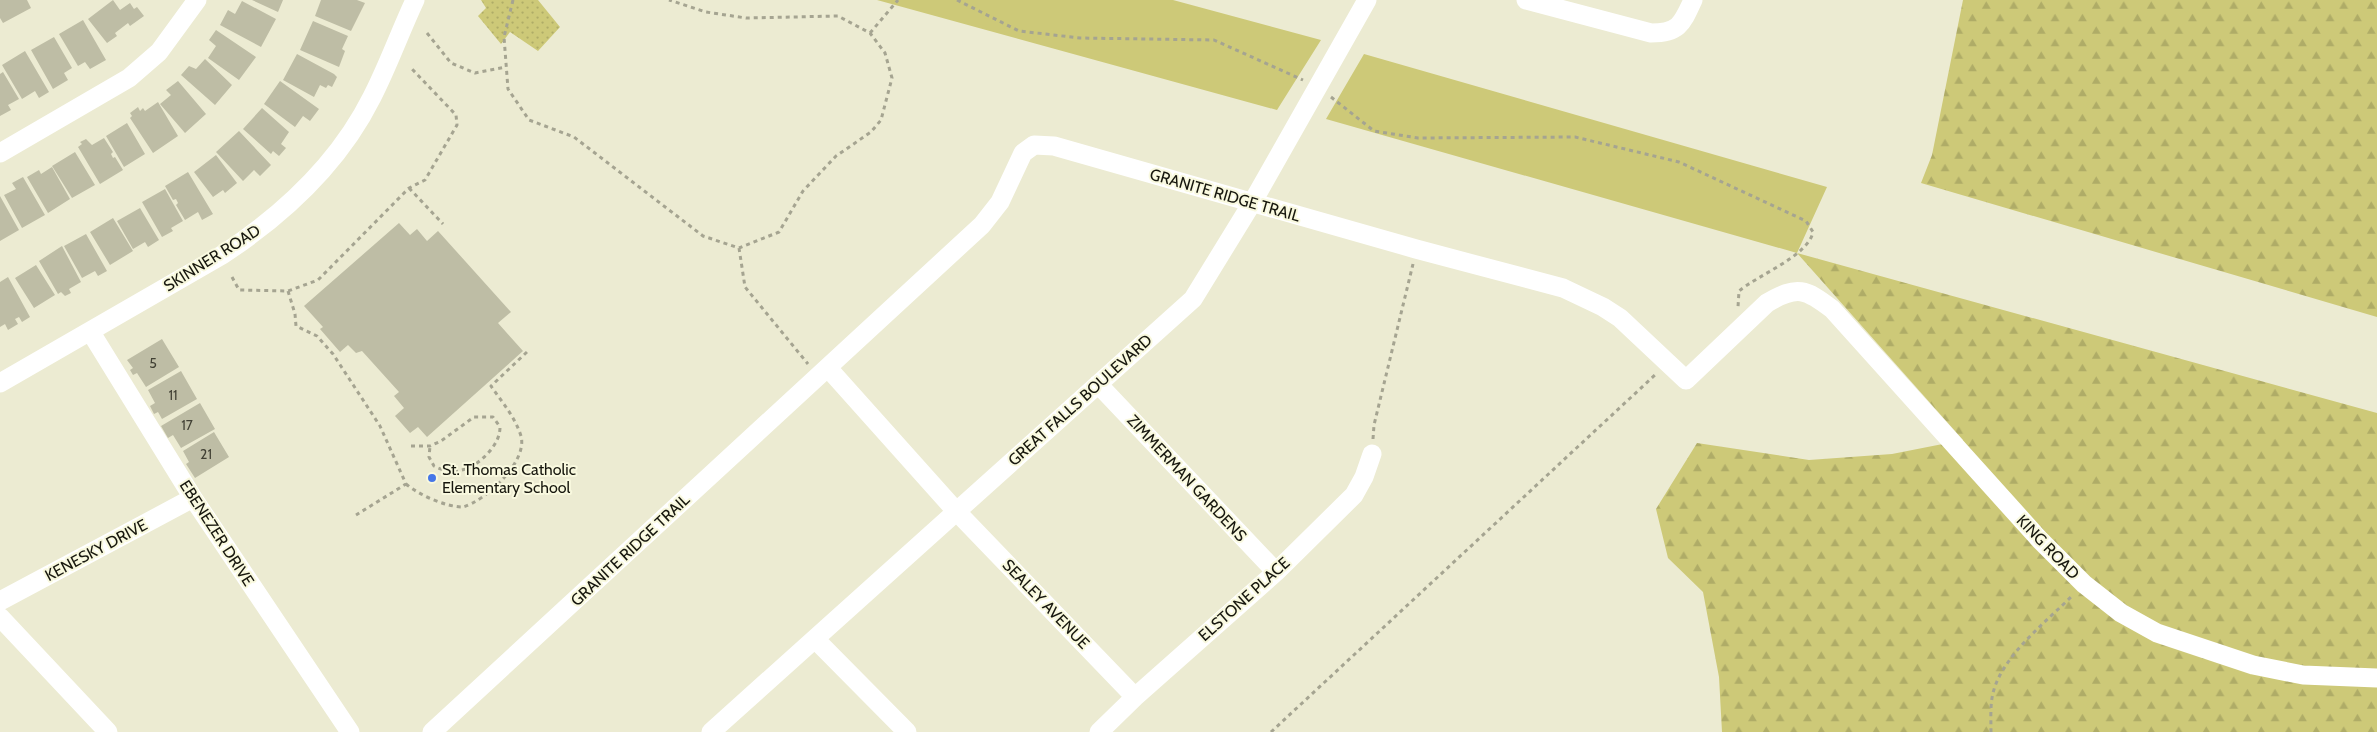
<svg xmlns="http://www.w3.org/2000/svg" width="2377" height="732" font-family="Cabin,sans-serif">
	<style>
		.grass { fill: #cdc978 }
		.forest { fill: url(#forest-firs) }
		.park { fill: url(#park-dots) }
		.building { fill: #bebda5 }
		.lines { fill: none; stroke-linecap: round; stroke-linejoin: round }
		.path { stroke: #a5a491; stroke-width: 3; stroke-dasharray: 4 4; stroke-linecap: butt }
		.minor { stroke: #fff; stroke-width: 19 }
		.poi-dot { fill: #4676e7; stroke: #f9f9df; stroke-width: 2 }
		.labels { text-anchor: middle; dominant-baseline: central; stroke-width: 4; stroke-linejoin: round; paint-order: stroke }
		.number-label { font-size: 14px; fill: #414034 }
		.street-label { font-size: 16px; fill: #17170e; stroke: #f9f9df }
		.poi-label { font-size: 16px; fill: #17170e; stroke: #f9f9df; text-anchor: start }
	</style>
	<defs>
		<pattern id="forest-firs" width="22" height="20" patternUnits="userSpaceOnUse" patternTransform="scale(1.25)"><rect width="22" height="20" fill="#cdc978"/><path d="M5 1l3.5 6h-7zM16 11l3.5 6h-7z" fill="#afac67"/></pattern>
		<pattern id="park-dots" width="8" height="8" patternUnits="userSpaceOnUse" patternTransform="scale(1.25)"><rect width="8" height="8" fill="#cdc978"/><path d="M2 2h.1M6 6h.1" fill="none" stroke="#afac67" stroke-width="1.8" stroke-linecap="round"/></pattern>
	</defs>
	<rect width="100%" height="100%" fill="#ecebd2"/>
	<!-- grass -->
	<path class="grass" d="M877,0H1173L1321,40L1277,110Z
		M1364,54L1827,187L1797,253L1326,119Z"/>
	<!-- forest -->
	<path class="forest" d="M1963,0H2377V317L1921,183L1932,155Z
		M1797,253L2377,413V732H1722L1719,677L1703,592L1668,558L1656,509L1697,443L1809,460L1892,454L1963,440Z"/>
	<!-- park -->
	<path class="park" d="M481,0H538L560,27L538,51L510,32L501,44L478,16L486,8Z"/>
	<!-- building -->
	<path class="building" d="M0,0H27L31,8L3,23L0,18Z
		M113,0L120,10L130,3L134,9L137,7L144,16L130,26L128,23L115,33L117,36L107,43L88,19Z
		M252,0H283L278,12Z
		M321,0H357L365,3L351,31L315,16Z
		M242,1L276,19L261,47L220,25L228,10L235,14Z
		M83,20L106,60L90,69L85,62L78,66L59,34Z
		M313,21L348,36L342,49L345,51L339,67L300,50Z
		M216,30L256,57L239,80L208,58L216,46L209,40Z
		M54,37L72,68L64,73L68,80L53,89L31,50Z
		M25,51L49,92L39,98L35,91L22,99L2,65Z
		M297,54L334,74L337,77L332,87L328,85L326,88L320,85L314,97L283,80Z
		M205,59L232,85L215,105L181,75L189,66L196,69Z
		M3,72L19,99L8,105L11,110L0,116V74Z
		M178,81L206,114L185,133L160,104L171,95L166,90Z
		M280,81L319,109L310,121L303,116L295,127L264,104Z
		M158,102L178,136L153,153L130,118L132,116L130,113L138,107L140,111L143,108L145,111Z
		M262,108L289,132L281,144L286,148L279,156L273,151L271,154L243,129Z
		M127,123L145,154L124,167L106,136Z
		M239,131L271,165L260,176L254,170L243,181L216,152Z
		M104,138L113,152L111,154L113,158L115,157L123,170L100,184L78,147L82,144L80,142L86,139L92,145Z
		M75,152L95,185L72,198L52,166Z
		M216,155L237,183L225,193L223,190L213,197L194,172Z
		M52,167L70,199L48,213L27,177L39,170L41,174Z
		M188,172L213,214L202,220L198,212L185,220L176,205L178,203L176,199L173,200L165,186Z
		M23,177L45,215L22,228L4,195L16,189L12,183Z
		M165,189L183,221L171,228L173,231L162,237L142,202Z
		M0,196L19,230L0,241Z
		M140,208L159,240L148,247L145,242L133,249L117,221Z
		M113,218L133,251L110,265L90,232Z
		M399,223L410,235L417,229L427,241L438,231L511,312L498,323L523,351L427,437L418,427L410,433L395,416L404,408L394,396L399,392L362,351L356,353L348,345L340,352L320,329L323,327L304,306Z
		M86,234L107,271L98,276L95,271L82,278L64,246Z
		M62,246L81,282L69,289L71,293L65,296L61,292L58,294L39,261Z
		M36,265L55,295L34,308L15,278Z
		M8,277L30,317L22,322L19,317L15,319L18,324L8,330L5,324L0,327V282Z
		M162,339L179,367L146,387L137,373L133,375L130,370L133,368L127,360Z
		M181,371L197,399L162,419L158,412L154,414L150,406L155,403L148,390Z
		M200,403L215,429L181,448L173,435L168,438L161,426Z
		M214,432L229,457L195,478L186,464L189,462L183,451Z"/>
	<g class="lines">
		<!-- path -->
		<path class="path" d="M513,0L504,37L508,89L529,120L574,137L703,236L739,248L779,232L803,191L836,156L871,132L881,120L892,78L885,53L870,33L838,16L746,18L706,12L669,0
			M957,0L1019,31L1080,38L1214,40L1303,80
			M427,33L451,63L475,73L506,67
			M870,33L898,0
			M1331,97L1374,131L1418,138L1575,137L1679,162L1806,221L1813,232C1808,256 1758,275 1739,291L1738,307
			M409,188L443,224
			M739,248L745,287L808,364
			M232,277L239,290L288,291L318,280L409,188L425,180L457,125L456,115L412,69
			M288,291L295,314L296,326L317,336L333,354L380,426L406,484L356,515
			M1373,439L1374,425L1413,264
			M411,446H430L441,441L474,417H493L500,427C500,437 495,445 489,452C474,469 455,477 434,466L429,457L430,446
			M406,484C419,495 446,507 463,507C485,501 528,462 521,436C515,417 502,402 491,386L528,351
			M1271,732L1655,375
			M1991,732C1991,720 1990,705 1993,693C2002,656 2046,622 2073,595"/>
		<!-- minor -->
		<path class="minor" d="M1526,0L1651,33C1679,33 1682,24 1693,0
			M0,153L129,78L159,52L197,0
			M90,331L193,498L350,732
			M828,368L956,511L1135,697
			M0,383L222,255C283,215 339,163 372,97C388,66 400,32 415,0
			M1098,384L1276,572
			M0,601L193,498
			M0,617L108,732
			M815,639L907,732
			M432,732L982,225L1000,202L1023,153L1034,145L1054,146L1416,249L1563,288L1603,307L1620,318L1686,380L1767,303C1797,285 1806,289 1832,309L2040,540L2084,584L2121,613L2157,633L2253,665L2303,675L2377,678
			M711,732L1193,299L1252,203L1367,0
			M1099,732L1135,697L1276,572L1354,495L1364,477L1372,454"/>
	</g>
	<!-- markers -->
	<circle class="poi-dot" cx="432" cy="478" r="5"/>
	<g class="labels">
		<!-- number labels -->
		<g class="number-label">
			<text x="153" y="363">5</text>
			<text x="173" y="395">11</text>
			<text x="187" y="425">17</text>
			<text x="206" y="454">21</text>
		</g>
		<!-- street labels -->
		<g class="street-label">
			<text transform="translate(1225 195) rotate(16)">GRANITE RIDGE TRAIL</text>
			<text transform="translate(212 258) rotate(-32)">SKINNER ROAD</text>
			<text transform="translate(1080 400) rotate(-42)">GREAT FALLS BOULEVARD</text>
			<text transform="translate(1187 478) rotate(47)">ZIMMERMAN GARDENS</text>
			<text transform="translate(217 533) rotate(57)">EBENEZER DRIVE</text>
			<text transform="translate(2048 547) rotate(46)">KING ROAD</text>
			<text transform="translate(96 550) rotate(-28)">KENESKY DRIVE</text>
			<text transform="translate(630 550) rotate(-43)">GRANITE RIDGE TRAIL</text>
			<text transform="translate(1244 599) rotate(-42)">ELSTONE PLACE</text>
			<text transform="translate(1046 604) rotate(46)">SEALEY AVENUE</text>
		</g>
		<!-- poi labels -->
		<g class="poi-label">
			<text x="442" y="469">St. Thomas Catholic<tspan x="442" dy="18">Elementary School</tspan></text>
		</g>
	</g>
</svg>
